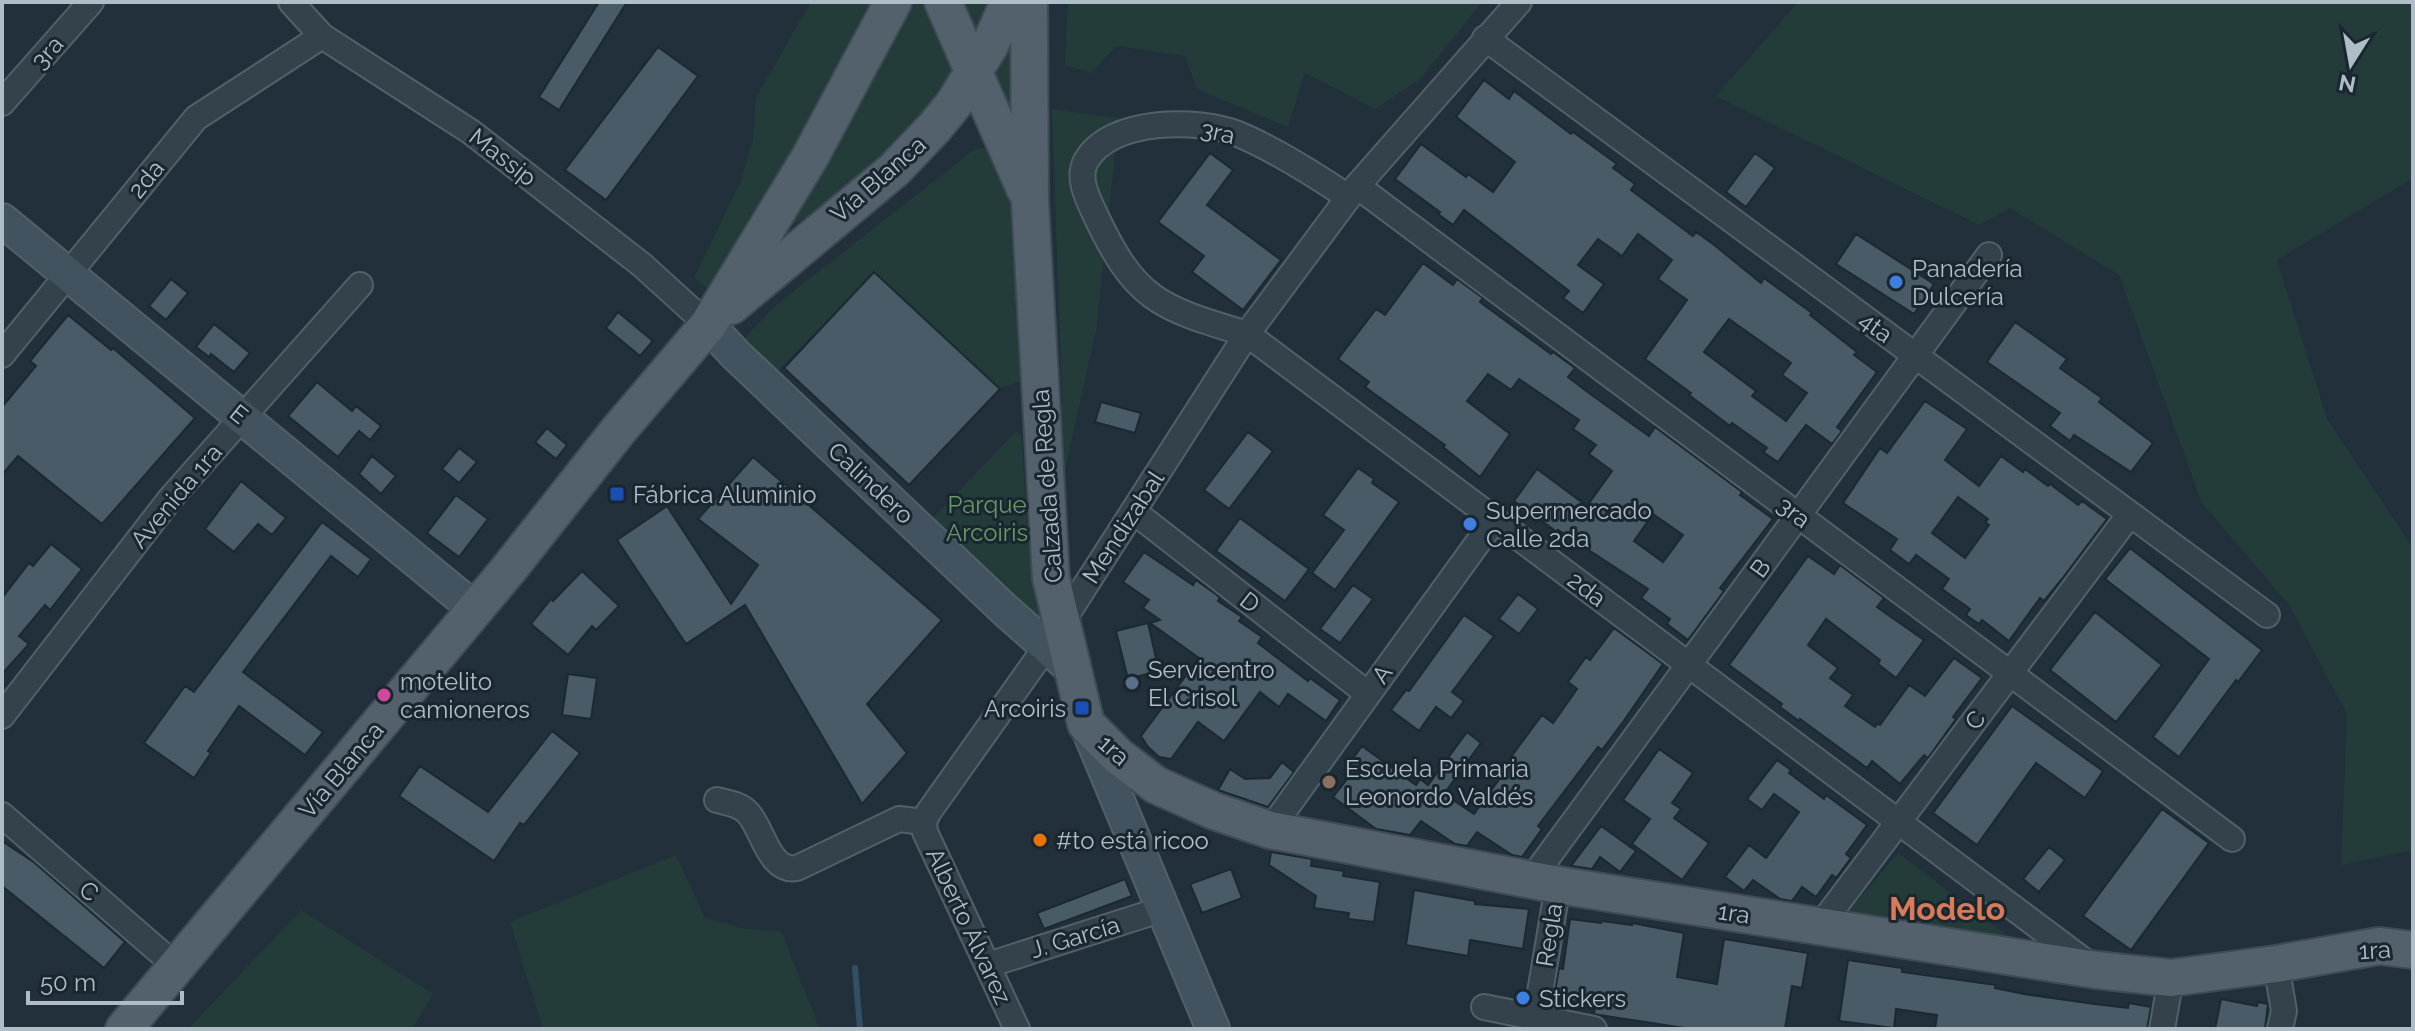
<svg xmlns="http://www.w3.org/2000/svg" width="2415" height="1031" font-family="Raleway,sans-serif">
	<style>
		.green { fill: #233c3a }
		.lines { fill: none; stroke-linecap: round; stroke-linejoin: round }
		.stream { stroke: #344f63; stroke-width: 6 }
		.building { fill: #485b67; stroke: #1c2932; stroke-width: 2; fill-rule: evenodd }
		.street-casing { stroke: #526069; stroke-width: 28 }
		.secondary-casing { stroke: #526069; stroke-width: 36 }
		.primary-casing { stroke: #3e4b54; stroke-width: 40 }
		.street { stroke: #34424b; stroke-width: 24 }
		.secondary { stroke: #42525e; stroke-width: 32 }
		.primary { stroke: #52616b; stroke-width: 36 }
		.shop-dot { fill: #3f7fe0; stroke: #1a2730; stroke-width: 3 }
		.transit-dot { fill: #1a4fb4; stroke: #1a2730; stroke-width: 3 }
		.service-dot { fill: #5c6f8a; stroke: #1a2730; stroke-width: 3 }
		.hotel-dot { fill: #d1479c; stroke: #1a2730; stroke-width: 3 }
		.education-dot { fill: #8d6e63; stroke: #1a2730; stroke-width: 3 }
		.food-dot { fill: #e8710a; stroke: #1a2730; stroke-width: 3 }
		.labels { text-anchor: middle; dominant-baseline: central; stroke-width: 6; stroke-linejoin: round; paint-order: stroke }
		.street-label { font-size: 24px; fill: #afbdc7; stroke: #1a2730 }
		.poi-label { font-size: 24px; fill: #afbdc7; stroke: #1a2730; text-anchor: start }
		.park-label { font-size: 24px; fill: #659968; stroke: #1a2730 }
		.district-label { font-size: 32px; font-weight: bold; fill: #d87b59; stroke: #1a2730 }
	</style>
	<rect width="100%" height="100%" fill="#21303b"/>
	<!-- green -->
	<path class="green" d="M811,2H878L714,294L694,278L740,183L753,140L756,98Z
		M910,2H927L959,69L922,124L817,211L788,228Z
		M951,2H998L974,46Z
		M1068,2H1482L1420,79L1375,109L1305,73L1288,127L1197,89L1185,56L1117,46L1091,73L1065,65Z
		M1798,2H2413V178L2277,260L2327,419L2413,548V850L2341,865L2347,714L2289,605L2202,503L2119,275L2010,208L1979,225L1716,96Z
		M1012,40L1019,142L988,84Z
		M1052,109L1119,118L1096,331L1058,501L1062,398Z
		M987,148L998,154L1016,192L1023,380L1000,389L874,272L774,375L740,344L767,314L795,290L975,149Z
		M1016,431L1021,435L1028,534L1036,580L1047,624L935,527L934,517Z
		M1898,853L2013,940L1847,913Z
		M676,855L705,918L746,929L781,931L820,1029H543L510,922Z
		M301,910L433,994L412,1029H188Z"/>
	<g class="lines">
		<!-- stream -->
		<path class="stream" d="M855,968L860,1029"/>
	</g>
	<!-- building -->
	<path class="building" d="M599,2H627L559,110L539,97Z
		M658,47L698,76L606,200L565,170Z
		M1484,80L1509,99L1514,91L1571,134L1573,132L1617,164L1613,168L1635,184L1631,190L1693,236L1696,232L1713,244L1761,283L1764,278L1812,313L1810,315L1857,352L1854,355L1877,372L1837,427L1842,431L1832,444L1806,425L1778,462L1763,452L1767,448L1732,423L1730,426L1689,395L1691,393L1645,359L1687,300L1658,279L1672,260L1638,234L1622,256L1598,239L1578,265L1604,284L1583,313L1563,298L1569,291L1464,210L1453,225L1438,214L1440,212L1395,179L1421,144L1466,177L1468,174L1493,192L1515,162L1456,117ZM1729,319L1791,363L1782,375L1807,393L1786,421L1752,396L1756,391L1704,352Z
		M1210,153L1233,170L1207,205L1281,260L1243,310L1192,272L1204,256L1158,222Z
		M1755,153L1775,168L1746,207L1726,192Z
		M1856,234L1934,284L1914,314L1836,264Z
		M1423,263L1453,285L1457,279L1483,298L1480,302L1551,354L1553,352L1575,368L1568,377L1589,393L1649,436L1655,427L1742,492L1740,495L1773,519L1720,588L1724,591L1688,640L1667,624L1670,619L1641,598L1648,589L1558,530L1557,532L1514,501L1537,469L1587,506L1612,471L1589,454L1596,445L1573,429L1579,420L1519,379L1511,390L1488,374L1467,401L1510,434L1480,477L1443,447L1445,445L1365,387L1369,382L1338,359L1376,309L1385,315ZM1653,514L1683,535L1663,562L1634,541Z
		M874,272L1000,389L909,485L784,368Z
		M171,279L188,293L166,320L149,306Z
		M618,312L653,341L640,356L606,328Z
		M68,315L111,350L113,348L195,418L102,524L18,456L2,475V407L36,366L30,361Z
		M2015,322L2067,359L2060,368L2102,398L2099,402L2153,443L2131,472L2074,435L2070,441L2050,426L2060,413L1987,362Z
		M214,324L250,353L234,372L211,354L209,357L196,347Z
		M317,382L352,411L356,406L381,426L370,440L359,431L338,457L288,416Z
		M1925,401L1967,429L1945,460L1979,486L2001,456L2023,472L2025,469L2048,486L2050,484L2078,505L2082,501L2107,519L2062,579L2044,601L2040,598L2009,641L1982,620L1979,624L1966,615L1970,609L1942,589L1949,579L1916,555L1909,564L1890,550L1897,539L1843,503L1880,448L1887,453ZM1958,497L1988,519L1985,522L1989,525L1965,558L1932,533Z
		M1101,402L1141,413L1135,433L1095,422Z
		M547,428L567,445L556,459L535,442Z
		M1248,432L1273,451L1229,509L1204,490Z
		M459,448L477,462L459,483L442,469Z
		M372,456L396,476L381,494L359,474Z
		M753,457L942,620L867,704L907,753L862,804L745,605L686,644L617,540L667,506L731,604L758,565L698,519Z
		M1358,468L1374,479L1372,483L1399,502L1335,590L1312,573L1344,530L1323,515Z
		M241,481L286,518L272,535L258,524L234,552L205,529Z
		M456,495L488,519L459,557L427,533Z
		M1240,518L1309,569L1285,601L1216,551Z
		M322,522L371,559L358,577L331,556L243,672L323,732L305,755L239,706L208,751L211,753L194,778L144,743L185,686L194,692Z
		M51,544L82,569L50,610L45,605L19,636L29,644L2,674V598L29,563L33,566Z
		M2130,548L2262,650L2238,682L2236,680L2179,757L2153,737L2209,659L2105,579Z
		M1144,552L1193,585L1196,580L1217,595L1220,598L1218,601L1242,617L1239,621L1262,637L1258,643L1308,681L1310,678L1340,700L1326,721L1288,694L1279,707L1260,692L1224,741L1198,722L1171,759L1159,757L1148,747L1141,736L1199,658L1150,623L1160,620L1143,608L1149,600L1123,582Z
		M1808,556L1834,574L1840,565L1884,598L1877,607L1924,640L1896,678L1878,664L1880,660L1826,619L1808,645L1838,668L1830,678L1853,695L1845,706L1875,727L1878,723L1880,725L1909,685L1925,696L1954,658L1982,678L1953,717L1956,719L1928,758L1924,755L1900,784L1872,761L1867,768L1800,719L1799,721L1780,707L1782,704L1729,665Z
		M582,571L619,606L596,630L592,626L568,655L531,624L551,599L553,601Z
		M1353,585L1373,599L1340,643L1320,629Z
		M1518,594L1538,609L1519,634L1499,619Z
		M2095,612L2162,665L2116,722L2050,670Z
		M1464,615L1494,636L1452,692L1464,701L1451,718L1436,707L1419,731L1391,710L1406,690L1409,691Z
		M1148,623L1159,671L1128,679L1116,631Z
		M1614,628L1663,664L1623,722L1602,750L1598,747L1538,826L1542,829L1522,857L1512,855L1477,832L1467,846L1455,844L1421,821L1410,835L1376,829L1333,797L1348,778L1342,773L1362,746L1416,785L1420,779L1428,785L1467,732L1481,743L1444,794L1474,814L1514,759L1511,757L1542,715L1553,723L1577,689L1568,682L1586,657L1590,660Z
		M568,674L597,678L591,719L562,715Z
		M2012,706L2103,771L2085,798L2036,763L1977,845L1933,813Z
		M552,731L580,753L524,825L520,823L494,861L399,796L420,766L488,812Z
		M1659,749L1693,773L1672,803L1681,809L1674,818L1709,843L1682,880L1632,844L1650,819L1623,800Z
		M1777,760L1791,770L1789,773L1824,799L1826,795L1867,825L1846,854L1851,858L1836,878L1832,875L1816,897L1802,887L1792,901L1780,899L1753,880L1744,891L1725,877L1749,845L1766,858L1799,812L1774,794L1762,810L1747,799Z
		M1282,762L1294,772L1268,807L1218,790L1230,769L1245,779L1270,778Z
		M2162,809L2209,843L2131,950L2083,916Z
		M1601,826L1636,851L1620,872L1600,857L1592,869L1571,866Z
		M2,841L35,863L125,942L104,968L2,886Z
		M2049,847L2065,860L2039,892L2023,879Z
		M1271,852L1312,859L1311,866L1344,871L1343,876L1380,882L1374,922L1348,919L1349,913L1314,908L1316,896L1269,865Z
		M1231,869L1242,898L1202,913L1190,884Z
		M1125,879L1132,896L1044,929L1037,913Z
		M1414,890L1475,901V904L1529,909L1523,949L1470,940L1468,956L1406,945Z
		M1570,919L1601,923L1602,921L1632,925V923L1684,933L1677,977L1717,984L1724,939L1808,953L1802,988L1792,986L1785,1029H1691L1599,1015L1594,1014L1595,1006L1554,997L1559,968L1563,969Z
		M1848,960L1902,968V972L1996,985L1995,988L2024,994L2095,1004L2128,1008L2129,1003L2151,1007L2147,1029H1935L1937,1015L1896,1009L1894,1028L1839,1021Z
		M2221,999L2257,1006L2258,1002L2268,1004L2265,1029H2215Z"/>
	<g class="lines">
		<!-- street casing -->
		<g class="street-casing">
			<path id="street" d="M291,2L322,36L471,132L642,265L708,325
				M1485,38L2267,615
				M2,103L91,2
				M1357,186L2232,839
				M1348,197C1315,175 1274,149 1238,134C1198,118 1110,118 1086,161C1077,177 1087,197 1094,212C1135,300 1157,307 1247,334L2091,966
				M2,355L196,118L322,36
				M1133,511L1368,694
				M2,716L170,499L360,285
				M717,800C728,803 740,804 748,813C763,829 769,873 797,868L899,819L924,822
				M2,815L177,967
				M924,822L928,813L1046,647L1247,334L1357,186L1519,2
				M924,822L925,832L1017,1029
				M1270,830L1495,519
				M1531,880L1989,255
				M1820,926L2130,514
				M2276,964L2284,1011L2280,1029
				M988,965L1163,909
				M1484,1007L1594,1029
				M1547,1029L1536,1016L1558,885
				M2162,1029L2171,978"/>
		</g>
		<!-- secondary casing -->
		<g class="secondary-casing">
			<path id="secondary" d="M2,220L475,609
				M708,325L736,355L1005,610L1072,669
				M1088,729L1213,1029"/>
		</g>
		<!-- primary casing -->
		<g class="primary-casing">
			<path id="primary" d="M943,2L1025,189
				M1029,2L1030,202L1051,578L1086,724L1118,756L1156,785L1214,811L1270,830L1558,885L2096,970L2171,978L2276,964L2379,946L2413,950
				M731,306L894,170L934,128L953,105L990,45L1009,2
				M124,1029L508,570L618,431L708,325L810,157L893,2"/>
		</g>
		<!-- street -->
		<use href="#street" class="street"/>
		<!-- secondary -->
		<use href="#secondary" class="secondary"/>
		<!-- primary -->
		<use href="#primary" class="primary"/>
	</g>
	<!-- markers -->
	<g class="shop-dot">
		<circle cx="1896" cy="282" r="8"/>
		<circle cx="1470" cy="524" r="8"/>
		<circle cx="1523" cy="998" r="8"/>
	</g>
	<g class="transit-dot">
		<rect x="609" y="486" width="16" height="16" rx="4"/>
		<rect x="1074" y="700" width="16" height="16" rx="4"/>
	</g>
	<circle class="service-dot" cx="1132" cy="683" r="8"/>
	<circle class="hotel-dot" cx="384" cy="695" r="8"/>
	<circle class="education-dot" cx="1329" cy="782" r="8"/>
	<circle class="food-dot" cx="1040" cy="840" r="8"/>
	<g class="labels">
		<!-- street labels -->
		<g class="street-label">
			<text transform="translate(47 52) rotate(-48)">3ra</text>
			<text transform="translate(1218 132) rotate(13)">3ra</text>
			<text transform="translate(503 157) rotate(38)">Massip</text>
			<text transform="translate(146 179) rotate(-51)">2da</text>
			<text transform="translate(878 179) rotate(-41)">Vía Blanca</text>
			<text transform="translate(1876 327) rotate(36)">4ta</text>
			<text transform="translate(239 414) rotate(39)">E</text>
			<text transform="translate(871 483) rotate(43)">Calindero</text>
			<text transform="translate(1047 486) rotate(-94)">Calzada de Regla</text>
			<text transform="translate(176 496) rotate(-50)">Avenida 1ra</text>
			<text transform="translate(1794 512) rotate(37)">3ra</text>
			<text transform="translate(1123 527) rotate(-57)">Mendizabal</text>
			<text transform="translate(1760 568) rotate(-54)">B</text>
			<text transform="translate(1587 589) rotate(37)">2da</text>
			<text transform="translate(1250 602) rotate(38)">D</text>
			<text transform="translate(1382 674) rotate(-54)">A</text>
			<text transform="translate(1975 720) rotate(-53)">C</text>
			<text transform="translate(1114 750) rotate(42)">1ra</text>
			<text transform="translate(341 770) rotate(-50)">Vía Blanca</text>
			<text transform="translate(89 891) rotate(41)">C</text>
			<text transform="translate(1734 913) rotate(9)">1ra</text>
			<text transform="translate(969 926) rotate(65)">Alberto Álvarez</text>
			<text transform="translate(1549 935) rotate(-81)">Regla</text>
			<text transform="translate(1075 937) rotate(-17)">J. García</text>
			<text transform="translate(2375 950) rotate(-3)">1ra</text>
		</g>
		<!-- poi labels -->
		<g class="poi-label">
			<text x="1912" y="268">Panadería<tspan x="1912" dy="28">Dulcería</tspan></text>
			<text x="633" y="494">Fábrica Aluminio</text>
			<text x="1486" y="510">Supermercado<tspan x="1486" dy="28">Calle 2da</tspan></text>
			<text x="1148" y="669">Servicentro<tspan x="1148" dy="28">El Crisol</tspan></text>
			<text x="400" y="681">motelito<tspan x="400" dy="28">camioneros</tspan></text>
			<text x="1066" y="708" text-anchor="end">Arcoiris</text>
			<text x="1345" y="768">Escuela Primaria<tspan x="1345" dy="28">Leonordo Valdés</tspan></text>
			<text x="1056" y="840">#to está ricoo</text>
			<text x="1539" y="998">Stickers</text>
		</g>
		<!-- park labels -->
		<g class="park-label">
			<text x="987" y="504">Parque<tspan x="987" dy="28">Arcoiris</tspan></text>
		</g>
		<!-- district labels -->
		<g class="district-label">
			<text x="1947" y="908">Modelo</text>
		</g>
	</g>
	<!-- border -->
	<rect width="2415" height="1031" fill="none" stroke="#afbdc7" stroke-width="8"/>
	<!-- north arrow -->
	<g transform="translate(2351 64) rotate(191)" stroke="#1a2730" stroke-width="6" paint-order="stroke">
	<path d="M0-6L14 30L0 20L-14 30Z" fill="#afbdc7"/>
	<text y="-12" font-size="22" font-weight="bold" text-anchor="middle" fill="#afbdc7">N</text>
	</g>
	<!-- scale -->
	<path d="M28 991v12h154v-12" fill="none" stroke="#afbdc7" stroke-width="4"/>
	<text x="40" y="991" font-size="24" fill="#afbdc7" stroke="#1a2730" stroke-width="6" paint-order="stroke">50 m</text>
</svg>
